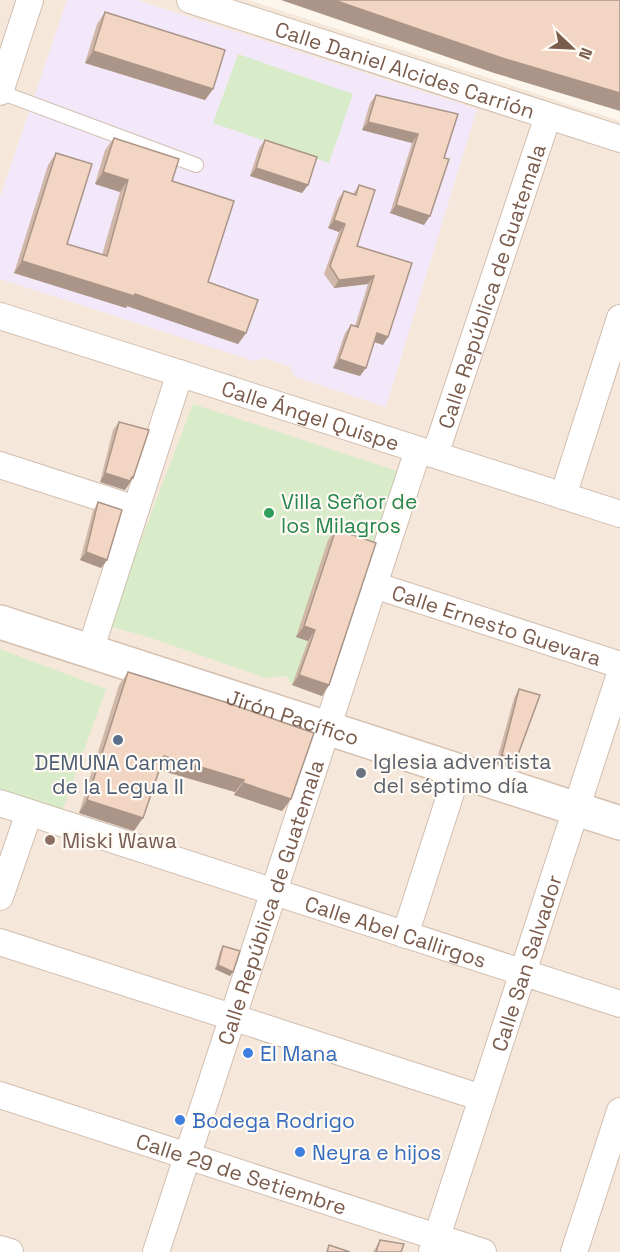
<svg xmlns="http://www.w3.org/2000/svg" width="620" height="1252" font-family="'Space Grotesk',sans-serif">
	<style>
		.residential { fill: #f5e8da }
		.education { fill: #f3e8fa }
		.green { fill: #d8ecc9 }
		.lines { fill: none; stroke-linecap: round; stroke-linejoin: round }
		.lane-casing { stroke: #d1beb0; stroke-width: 16 }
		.street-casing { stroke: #d1beb0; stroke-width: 28 }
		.secondary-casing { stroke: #d6c0b0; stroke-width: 36 }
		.lane { stroke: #fff; stroke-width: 14 }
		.street { stroke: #fff; stroke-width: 26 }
		.secondary { stroke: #fff; stroke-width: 33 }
		.wall { fill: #d1b7a8 }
		.shaded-wall { fill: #aa9588 }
		.building { fill: #f3d5c3; stroke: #aa9588; stroke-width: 1.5 }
		.leisure-dot { fill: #2e9e5b; stroke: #fffaf3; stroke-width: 2 }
		.service-dot { fill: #5c6f8a; stroke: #fffaf3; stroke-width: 2 }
		.worship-dot { fill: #6b7280; stroke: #fffaf3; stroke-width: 2 }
		.education-dot { fill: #8d6e63; stroke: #fffaf3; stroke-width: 2 }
		.shop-dot { fill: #3f7fe0; stroke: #fffaf3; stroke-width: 2 }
		.labels { text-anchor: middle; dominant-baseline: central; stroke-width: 4.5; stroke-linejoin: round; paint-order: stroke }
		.street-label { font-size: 21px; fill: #7a5c4d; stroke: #fffaf3 }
		.leisure-label { font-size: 21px; fill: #27864d; stroke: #fffaf3; text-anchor: start }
		.worship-label { font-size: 21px; fill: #5b616d; stroke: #fffaf3; text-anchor: start }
		.service-label { font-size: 21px; fill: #4e5e75; stroke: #fffaf3 }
		.education-label { font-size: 21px; fill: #785e54; stroke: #fffaf3; text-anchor: start }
		.shop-label { font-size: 21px; fill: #366cbe; stroke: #fffaf3; text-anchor: start }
	</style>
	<rect width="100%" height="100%" fill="#fdf6ec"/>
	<!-- residential -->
	<path class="residential" d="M0,0H249L620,121V1252H0Z"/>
	<!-- education -->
	<path class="education" d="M67,0H137L477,109L386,407L295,377L290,367L265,358L254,361L0,279V197Z"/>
	<!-- green -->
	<path class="green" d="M238,54L353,94L329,163L213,123Z
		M193,404L400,472L327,698L292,685L287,677L281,676L266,678L145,636L108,626Z
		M0,649L106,689L61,814L0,789Z"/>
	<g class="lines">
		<!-- lane casing -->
		<g class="lane-casing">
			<path id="lane" d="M0,92L196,165"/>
		</g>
		<!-- street casing -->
		<g class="street-casing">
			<g id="street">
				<path id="s1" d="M190,0L620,139"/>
				<path d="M0,92L30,0"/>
				<path id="s2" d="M0,316L620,514"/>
				<path id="s3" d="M435,455L548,116"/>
				<path d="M0,465L136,509"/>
				<path d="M563,496L620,318"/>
				<path id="s4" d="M374,585L620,665"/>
				<path d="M90,651L180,373"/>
				<path id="s5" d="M0,803L620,1004"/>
				<path d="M0,897L29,813"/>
				<path d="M405,935L458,771"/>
				<path d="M0,942L482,1098"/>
				<path id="s6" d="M0,1095L483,1252"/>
				<path d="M0,1249L10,1252"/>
				<path id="s7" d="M156,1252L418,450"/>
				<path id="s8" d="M432,1252L620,674"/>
				<path d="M574,1252L620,1111"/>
			</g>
		</g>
		<!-- secondary casing -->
		<g class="secondary-casing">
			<g id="secondary">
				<path id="s9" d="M0,622L620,823"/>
			</g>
		</g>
		<!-- lane -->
		<use href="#lane" class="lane"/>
		<!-- street -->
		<use href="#street" class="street"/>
		<!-- secondary -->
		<use href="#secondary" class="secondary"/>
	</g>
	<!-- wall -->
	<path class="wall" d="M105,12L213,89L205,100L85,63L97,24Z
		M376,95L444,158L424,225L390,213L412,143L362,130L370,103Z
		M114,138L172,181L208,282L246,333L238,344L127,306L126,308L14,273L48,165L56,153L67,244L102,255L120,192L95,184L105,150Z
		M265,140L308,185L302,193L250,176L259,148Z
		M359,185L357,246L412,263L383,345L374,342L360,376L333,368L345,333L351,325L355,326L368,284L334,288L324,274L339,232L328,228L338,199L344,191L353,194Z
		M119,422L133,478L125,490L100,482L113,430Z
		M98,502L107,560L101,568L80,560L93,511Z
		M336,529L329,685L322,696L292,685L308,641L296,637L328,540Z
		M128,672L291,799L282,811L234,795L235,792L160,770L134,831L79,813L119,685Z
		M519,689L511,768L496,763L514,698Z
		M223,946L233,972L230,976L215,969L220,951Z
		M380,1240L401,1252H373Z"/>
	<!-- shaded-wall -->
	<path class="shaded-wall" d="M281,0H334L620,93V111L494,73Z
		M93,51L213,89L205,100L85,63Z
		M368,122L418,134L412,143L362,130Z
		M256,168L308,185L302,193L250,176Z
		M103,172L128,180L120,192L95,184Z
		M396,205L430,216L424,225L390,213Z
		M334,220L345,224L339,232L328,228Z
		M22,261L135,294L246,333L238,344L127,306L126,308L14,273Z
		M374,276L368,284L334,288L339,280Z
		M377,333L388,337L383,345L372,341Z
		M339,359L366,368L360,376L333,368Z
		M105,473L132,477L133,478L125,490L100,482Z
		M86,552L107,560L101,568L80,560Z
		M304,626L315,630L308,641L296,637Z
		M299,675L329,685L322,696L292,685Z
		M502,755L516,760L511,768L496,763Z
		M164,756L244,780L235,792L156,769Z
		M243,783L291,799L282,811L234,795Z
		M87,800L143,818L134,831L79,813Z
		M218,965L233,972L230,976L215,969Z"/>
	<!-- building -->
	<path class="building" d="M334,0H620V93L505,59Z
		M105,12L225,50L213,89L93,51Z
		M376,95L458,114L444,158L449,159L430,216L396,205L418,134L368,122Z
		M114,138L179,159L172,181L234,201L208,282L258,300L246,333L135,294L134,296L22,261L56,153L92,164L67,244L107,256L128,180L103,172Z
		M265,140L317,157L308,185L256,168Z
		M359,185L375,190L357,246L412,263L388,337L377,333L366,368L339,359L351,325L358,327L374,276L339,280L330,266L345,224L334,220L344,191L356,195Z
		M119,422L149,430L133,478L132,477L130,481L105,473Z
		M98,502L122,510L107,560L86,552Z
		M336,529L376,543L329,685L299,675L315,630L304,626Z
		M128,672L225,702L314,733L291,799L243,783L244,780L164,756L143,818L87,800Z
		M519,689L540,695L516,760L502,755Z
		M223,946L240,951L233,972L218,965Z
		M380,1240L404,1244L401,1252H376Z
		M329,1245L350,1252H327Z"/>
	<!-- markers -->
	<circle class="leisure-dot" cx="269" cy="513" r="6"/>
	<circle class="service-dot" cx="118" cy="740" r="6"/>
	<circle class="worship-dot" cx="361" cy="773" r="6"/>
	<circle class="education-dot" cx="50" cy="840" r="6"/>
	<g class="shop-dot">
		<circle cx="248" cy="1053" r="6"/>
		<circle cx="180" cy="1120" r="6"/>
		<circle cx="300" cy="1152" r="6"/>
	</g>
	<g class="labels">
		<!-- street labels -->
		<g class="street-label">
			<text stroke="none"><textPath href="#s1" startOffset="226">Calle Daniel Alcides Carrión</textPath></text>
			<text stroke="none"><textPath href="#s3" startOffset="178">Calle República de Guatemala</textPath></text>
			<text stroke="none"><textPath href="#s2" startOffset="326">Calle Ángel Quispe</textPath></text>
			<text stroke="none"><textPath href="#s4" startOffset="129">Calle Ernesto Guevara</textPath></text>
			<text stroke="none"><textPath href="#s9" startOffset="308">Jirón Pacífico</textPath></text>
			<text stroke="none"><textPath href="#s7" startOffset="368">Calle República de Guatemala</textPath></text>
			<text stroke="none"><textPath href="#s5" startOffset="416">Calle Abel Callirgos</textPath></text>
			<text stroke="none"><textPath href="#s8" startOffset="304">Calle San Salvador</textPath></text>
			<text stroke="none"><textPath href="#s6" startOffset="254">Calle 29 de Setiembre</textPath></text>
		</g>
		<!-- leisure labels -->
		<g class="leisure-label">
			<text x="281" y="501">Villa Señor de<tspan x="281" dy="24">los Milagros</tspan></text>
		</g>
		<!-- worship labels -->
		<g class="worship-label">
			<text x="373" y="761">Iglesia adventista<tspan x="373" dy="24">del séptimo día</tspan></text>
		</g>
		<!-- service labels -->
		<g class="service-label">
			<text x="118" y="762">DEMUNA Carmen<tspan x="118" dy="24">de la Legua II</tspan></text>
		</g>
		<!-- education labels -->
		<g class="education-label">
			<text x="62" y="840">Miski Wawa</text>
		</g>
		<!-- shop labels -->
		<g class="shop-label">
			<text x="260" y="1053">El Mana</text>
			<text x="192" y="1120">Bodega Rodrigo</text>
			<text x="312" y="1152">Neyra e hijos</text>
		</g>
	</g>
	<!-- north arrow -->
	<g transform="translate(572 48) rotate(113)" stroke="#fffaf3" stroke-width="4.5" paint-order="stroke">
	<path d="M0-4.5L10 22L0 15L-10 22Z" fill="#7a5c4d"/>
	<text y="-9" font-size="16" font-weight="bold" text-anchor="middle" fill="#7a5c4d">N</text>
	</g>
</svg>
